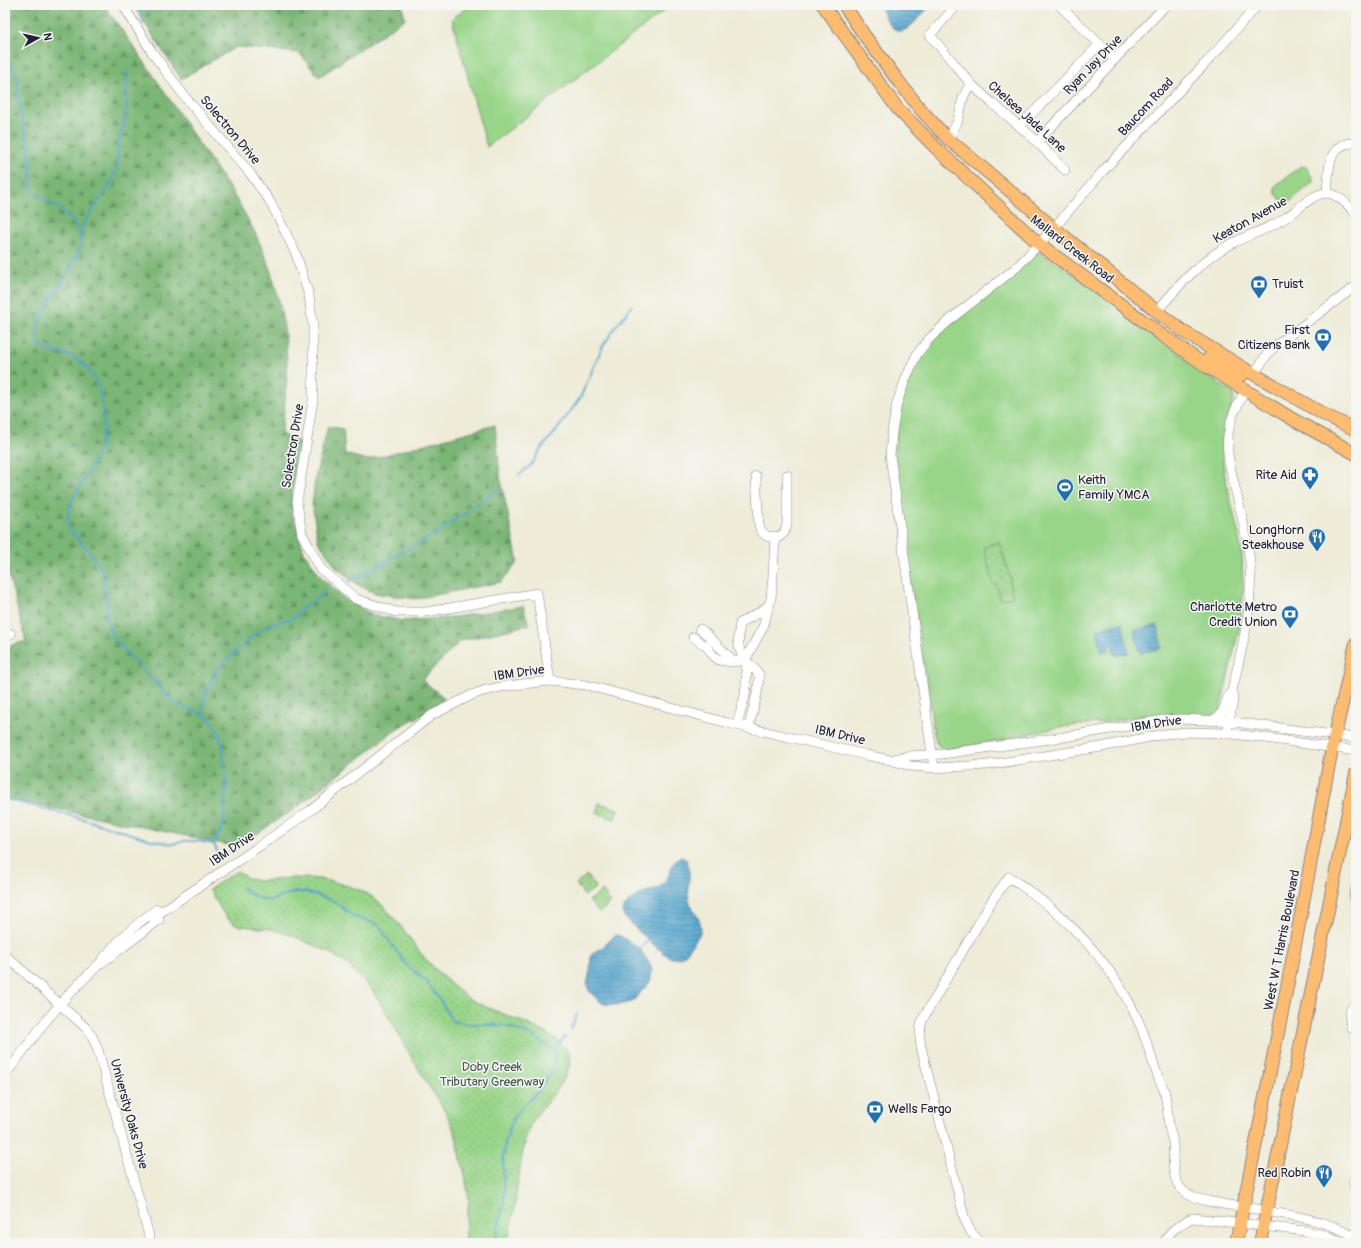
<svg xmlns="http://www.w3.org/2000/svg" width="1361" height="1248" font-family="Pangolin,sans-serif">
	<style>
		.green { fill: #99d589; stroke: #5e7c62 }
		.forest { fill: url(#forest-firs); stroke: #4e6c58 }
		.park { fill: url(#park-dots); stroke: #5e7c62 }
		.water { fill: url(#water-rules); stroke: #396284 }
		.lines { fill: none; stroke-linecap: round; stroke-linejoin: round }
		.stream { stroke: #50a3cc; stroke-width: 2 }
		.minor-casing { stroke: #888689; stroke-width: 10 }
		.major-casing { stroke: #888689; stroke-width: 14 }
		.minor { stroke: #fff; stroke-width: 9 }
		.major { stroke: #fdbc70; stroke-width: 12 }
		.labels { text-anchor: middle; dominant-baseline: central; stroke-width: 3; stroke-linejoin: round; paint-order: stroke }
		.street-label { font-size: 13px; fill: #22223b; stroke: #f6f6f2 }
		.poi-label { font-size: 13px; fill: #22223b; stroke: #f6f6f2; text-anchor: end }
		.park-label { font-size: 13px; fill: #465852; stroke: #f6f6f2 }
	</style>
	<defs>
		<pattern id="forest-firs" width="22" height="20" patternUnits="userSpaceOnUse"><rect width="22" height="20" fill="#7ab675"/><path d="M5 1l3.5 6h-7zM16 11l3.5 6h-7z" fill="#649461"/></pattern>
		<pattern id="park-dots" width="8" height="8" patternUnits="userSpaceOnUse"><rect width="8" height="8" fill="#99d589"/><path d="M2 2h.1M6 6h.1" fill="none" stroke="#84b777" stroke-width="1.8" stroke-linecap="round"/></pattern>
		<pattern id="water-rules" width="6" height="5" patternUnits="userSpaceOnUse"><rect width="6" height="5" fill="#50a3cc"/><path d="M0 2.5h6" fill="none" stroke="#4284a7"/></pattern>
	</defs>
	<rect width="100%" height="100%" fill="#f6f6f2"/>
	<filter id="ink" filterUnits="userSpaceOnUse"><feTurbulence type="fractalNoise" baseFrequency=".025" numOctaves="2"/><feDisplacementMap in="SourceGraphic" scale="8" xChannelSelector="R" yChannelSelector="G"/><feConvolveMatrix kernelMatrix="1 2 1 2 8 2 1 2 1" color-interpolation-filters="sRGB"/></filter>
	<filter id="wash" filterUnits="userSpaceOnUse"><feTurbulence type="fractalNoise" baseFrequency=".012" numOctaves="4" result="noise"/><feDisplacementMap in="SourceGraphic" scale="16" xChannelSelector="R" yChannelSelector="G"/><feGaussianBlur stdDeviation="0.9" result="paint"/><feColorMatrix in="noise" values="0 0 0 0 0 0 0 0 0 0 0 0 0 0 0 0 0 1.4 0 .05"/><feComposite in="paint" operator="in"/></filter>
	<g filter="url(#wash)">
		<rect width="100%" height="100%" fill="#eeebd7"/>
		<!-- green -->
		<path class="green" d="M470,5H667L668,8L487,147L452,19Z
			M1301,166L1306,167L1313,178V182L1288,203H1283L1275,192V186Z
			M1039,252L1068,270L1178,352L1201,372L1233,393L1234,400L1224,429L1222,451L1224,472L1238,532L1242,555L1243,591L1240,625L1220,710L1212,716L1177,714L1146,715L1108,722L1060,727L999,741L944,750L937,744L934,734L921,645L911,586L894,457L899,403L919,358L934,339L1036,253Z
			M599,803L618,809L615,819L596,813Z
			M587,875L591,880L580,889L576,884Z
			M592,882L596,887L585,896L581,891Z
			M602,891L611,902L599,913L589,901Z"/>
		<!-- forest -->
		<path class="forest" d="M5,5H104C136,49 166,93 195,138C211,161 228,184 242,209C271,257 288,317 287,374C286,394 284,414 281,434L301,443L292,489L293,515L304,552L321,577L345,599L374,615L403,621L454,617L523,606L529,625L460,641L422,680L442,696L444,699L422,715L399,727L287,815L286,814L238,847L5,798V647L26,641L5,561Z
			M133,5H402L405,19L319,77L299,53L236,47L181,79Z
			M495,425L500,476L518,562L501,582L415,599L375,593L358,585L337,568L318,541L312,504L316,474L328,426L343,429L345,454L367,460Z
			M1356,877V907C1351,897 1350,886 1356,877Z"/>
		<!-- park -->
		<path class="park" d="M999,542L1011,580L1009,581L1013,597L1000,600L996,584L993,585L984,547Z
			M237,871C255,887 270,879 291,878C300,878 310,878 319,879C331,881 345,885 357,889C387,900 404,933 424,957C437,972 452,986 468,998C489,1012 562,1030 569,1055C575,1078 540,1106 530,1125C528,1130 527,1136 525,1142C519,1167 517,1192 513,1217C512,1226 509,1234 507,1243H464L469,1200L465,1175L455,1132L446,1113L414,1062L387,1014L373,991L349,966L331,953L293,936L270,929L241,926L233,923L226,917L209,890Z"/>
		<!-- water -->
		<path class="water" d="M880,5H931C908,29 897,49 880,5Z
			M1122,623L1129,653L1115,656L1112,644L1108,645L1109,651L1102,652L1097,629Z
			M1157,625L1162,648L1140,653L1134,630Z
			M680,857L686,859C693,872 686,885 689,899C691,909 700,916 701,927C701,935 695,940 691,946C687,953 681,960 672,958C663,955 633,926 625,918L622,912C625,902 638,894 648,891C653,889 658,889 662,885C671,877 671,861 680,857Z
			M615,935H619L640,949L650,964L652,971L650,982L632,1002L616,1005L604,1004L599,1001L589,991L587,985L590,970L591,955L603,947Z"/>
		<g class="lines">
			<!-- stream -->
			<path class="stream" d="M141,5L143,24
				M5,62L11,67L18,79V97L21,115L29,150L31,160V186L32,191L39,197L57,207L65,213L72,220L80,233
				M126,72C128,88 127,107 124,124C123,131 119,138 118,145C117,150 119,155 118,160C118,168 112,179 108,186C101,200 90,211 83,225C79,235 81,237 80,246C79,255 74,262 70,269C60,289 40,308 37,331C34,355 59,350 73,357C83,362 95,375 98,387C109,418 103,449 85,478C77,491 68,504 68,520C68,533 81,541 88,550C93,555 100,567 102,574C106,585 106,598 107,610L106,613L109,628L117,642L175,704C184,709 193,709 202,714C216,720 221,738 224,752L223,754L227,787L224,798V821L214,844
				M519,475L531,465L540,450L557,430L580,398L603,346L616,326L632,306
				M349,581L378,567L399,554L435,534L501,488
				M203,714L205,695L217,670L225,661L229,658L240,647L256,633L272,624L293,618L304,607L327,591
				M5,799L80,818L151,840L172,844L185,841H198L214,844L217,851
				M242,887L248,893L256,897L269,901L295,892H305L323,897L335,902L353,916L379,925L391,944L407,965L425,980L440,1000L452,1021L468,1024H481L507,1026L535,1037L553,1050L555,1058L553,1067L549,1075L538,1092L523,1106L513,1119L505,1141L503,1159L504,1189V1202L495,1243
				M639,949L649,940
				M571,1029L577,1014
				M553,1050L565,1037"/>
		</g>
	</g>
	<g filter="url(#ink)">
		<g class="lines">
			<!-- minor casing -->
			<g class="minor-casing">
				<path id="minor" d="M123,5L152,52L168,74L185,97L249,172L269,200L278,217L296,254L309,296L313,325V400L297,502L302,534L321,569L356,599L396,612H426L537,593L550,681
					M957,5L930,35L971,84L992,103L1032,137L1065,170
					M1059,5L1115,59
					M1020,126L1100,44
					M947,138C965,121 956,101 971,84
					M1037,142L1166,5
					M1327,193C1329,172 1326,141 1356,143
					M1157,311C1179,285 1202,259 1233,243C1250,234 1269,229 1285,218C1297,211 1313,193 1326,193C1339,194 1347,205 1356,213
					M1254,374L1266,356L1275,346L1356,286
					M756,476L759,525L761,531L768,537L775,536L779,537L784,533L787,525V475
					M700,629C713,638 722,652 735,662
					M5,631L11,634
					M693,637L706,646L714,656L719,660L732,662L745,660
					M1213,720C1228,713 1222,702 1232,691
					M737,725L745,696L747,670L745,660L763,627L771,598L773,576L775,536
					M749,727C751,717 761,683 759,675C757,670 752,667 748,663C736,651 738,638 740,623L760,612L770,604
					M1227,734L1233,700L1232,691C1242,649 1253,607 1250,564C1248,537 1240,510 1234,483C1230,467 1226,451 1228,435C1230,418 1237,404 1246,390
					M894,759L909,756L942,754L1064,737L1163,720L1181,719L1226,721L1356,738
					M934,768L890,455L892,432L897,403L906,378L917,354L929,339L952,318L1017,267L1054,228L1102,172L1203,66L1258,5
					M155,923L153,918L158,914L248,854L311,810L432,715L472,695L483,691L505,686L550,681L586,685L728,723L866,755L890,760L911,766L934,768L987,765L1101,747L1164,734L1188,732L1223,733L1259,737L1356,751
					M5,955L86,1028L92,1036L98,1050L151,1243
					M100,963C116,941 135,925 157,909
					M1356,1003C1348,1010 1349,1017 1351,1027L1356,1031
					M5,1075L45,1022L69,994L97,966L118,951L159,920
					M1356,1177L1353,1182L1356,1187
					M981,1243L971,1232L965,1220L921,1047C919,1036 919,1027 924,1017L993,899L1009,877C1067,915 1113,962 1141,1027C1148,1044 1152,1062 1159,1079C1160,1082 1163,1086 1164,1090C1167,1102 1168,1114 1169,1126C1170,1132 1172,1137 1173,1143C1174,1161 1170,1178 1184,1192C1197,1203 1248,1207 1266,1211C1296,1216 1329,1221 1356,1237
					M1164,1243C1168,1233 1174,1229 1182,1224C1188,1220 1186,1219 1194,1218L1305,1231L1322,1235L1342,1243"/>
			</g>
			<!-- major casing -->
			<g class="major-casing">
				<path id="major" d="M823,5L897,108L936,148L1039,244L1162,335L1209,368L1294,420L1356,454
					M844,5L864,35L899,82L922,111L947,138L1054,228L1160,314L1184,332L1245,369L1325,415L1356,430
					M1209,358L1242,375
					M1236,1243L1291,967L1332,748L1356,643
					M1260,1243L1356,773"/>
			</g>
			<!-- minor -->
			<use href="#minor" class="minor"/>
			<!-- major -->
			<use href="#major" class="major"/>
		</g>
	</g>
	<!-- icons -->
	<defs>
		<g id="bank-pin" transform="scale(0.9)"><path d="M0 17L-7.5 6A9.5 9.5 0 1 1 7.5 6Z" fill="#1f6fb2" stroke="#f6f6f2"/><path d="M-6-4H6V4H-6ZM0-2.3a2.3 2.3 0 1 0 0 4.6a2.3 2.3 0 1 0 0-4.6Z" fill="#fff"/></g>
		<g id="pharmacy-pin" transform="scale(0.9)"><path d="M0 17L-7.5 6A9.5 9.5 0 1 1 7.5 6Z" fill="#1f6fb2" stroke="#f6f6f2"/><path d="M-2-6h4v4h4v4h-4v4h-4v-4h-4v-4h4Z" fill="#fff"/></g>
		<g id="stadium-pin" transform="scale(0.9)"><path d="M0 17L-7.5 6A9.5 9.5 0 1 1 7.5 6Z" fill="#1f6fb2" stroke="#f6f6f2"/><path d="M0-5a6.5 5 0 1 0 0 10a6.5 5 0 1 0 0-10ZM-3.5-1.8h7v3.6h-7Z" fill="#fff"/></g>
		<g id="restaurant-pin" transform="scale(0.9)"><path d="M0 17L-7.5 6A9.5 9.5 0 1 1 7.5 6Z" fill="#1f6fb2" stroke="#f6f6f2"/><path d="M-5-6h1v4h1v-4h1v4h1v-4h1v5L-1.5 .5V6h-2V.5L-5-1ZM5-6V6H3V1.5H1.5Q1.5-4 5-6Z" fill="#fff"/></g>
	</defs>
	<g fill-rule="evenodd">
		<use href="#bank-pin" x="1259" y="284"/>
		<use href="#bank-pin" x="1323" y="337"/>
		<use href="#pharmacy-pin" x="1310" y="475"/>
		<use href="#stadium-pin" x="1065" y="487"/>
		<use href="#restaurant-pin" x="1317" y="537"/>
		<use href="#bank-pin" x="1290" y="614"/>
		<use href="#bank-pin" x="875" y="1109"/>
		<use href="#restaurant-pin" x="1324" y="1173"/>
	</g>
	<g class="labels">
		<!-- street labels -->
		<g class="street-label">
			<text transform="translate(1093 65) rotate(-46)">Ryan Jay Drive</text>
			<text transform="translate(1146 107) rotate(-47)">Baucom Road</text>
			<text transform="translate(1027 117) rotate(42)">Chelsea Jade Lane</text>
			<text transform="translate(230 130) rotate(50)">Solectron Drive</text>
			<text transform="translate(1250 220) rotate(-29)">Keaton Avenue</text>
			<text transform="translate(1072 249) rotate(38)">Mallard Creek Road</text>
			<text transform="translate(293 446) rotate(-81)">Solectron Drive</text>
			<text transform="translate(519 673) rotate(-8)">IBM Drive</text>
			<text transform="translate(1156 724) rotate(-9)">IBM Drive</text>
			<text transform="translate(840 735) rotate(13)">IBM Drive</text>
			<text transform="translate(232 849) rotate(-34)">IBM Drive</text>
			<text transform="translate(1282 940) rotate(-79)">West W T Harris Boulevard</text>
			<text transform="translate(129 1114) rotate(75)">University Oaks Drive</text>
		</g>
		<!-- poi labels -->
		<g class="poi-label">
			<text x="1272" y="284" text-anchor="start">Truist</text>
			<text x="1310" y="330">First<tspan x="1310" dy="15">Citizens Bank</tspan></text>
			<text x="1297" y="475">Rite Aid</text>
			<text x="1078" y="480" text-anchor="start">Keith<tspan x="1078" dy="15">Family YMCA</tspan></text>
			<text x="1304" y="530">LongHorn<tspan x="1304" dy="15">Steakhouse</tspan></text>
			<text x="1277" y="607">Charlotte Metro<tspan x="1277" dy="15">Credit Union</tspan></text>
			<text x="888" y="1109" text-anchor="start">Wells Fargo</text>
			<text x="1311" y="1173">Red Robin</text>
		</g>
		<!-- park labels -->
		<g class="park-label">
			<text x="492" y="1067">Doby Creek<tspan x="492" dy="15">Tributary Greenway</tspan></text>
		</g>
	</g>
	<!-- margin -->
	<rect width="1361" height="1248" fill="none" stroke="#f6f6f2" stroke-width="20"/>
	<!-- north arrow -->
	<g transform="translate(38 38) rotate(82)" stroke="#f6f6f2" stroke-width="3" paint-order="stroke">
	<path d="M0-3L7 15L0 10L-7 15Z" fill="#22223b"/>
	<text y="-6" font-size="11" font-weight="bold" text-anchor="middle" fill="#22223b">N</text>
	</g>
</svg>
